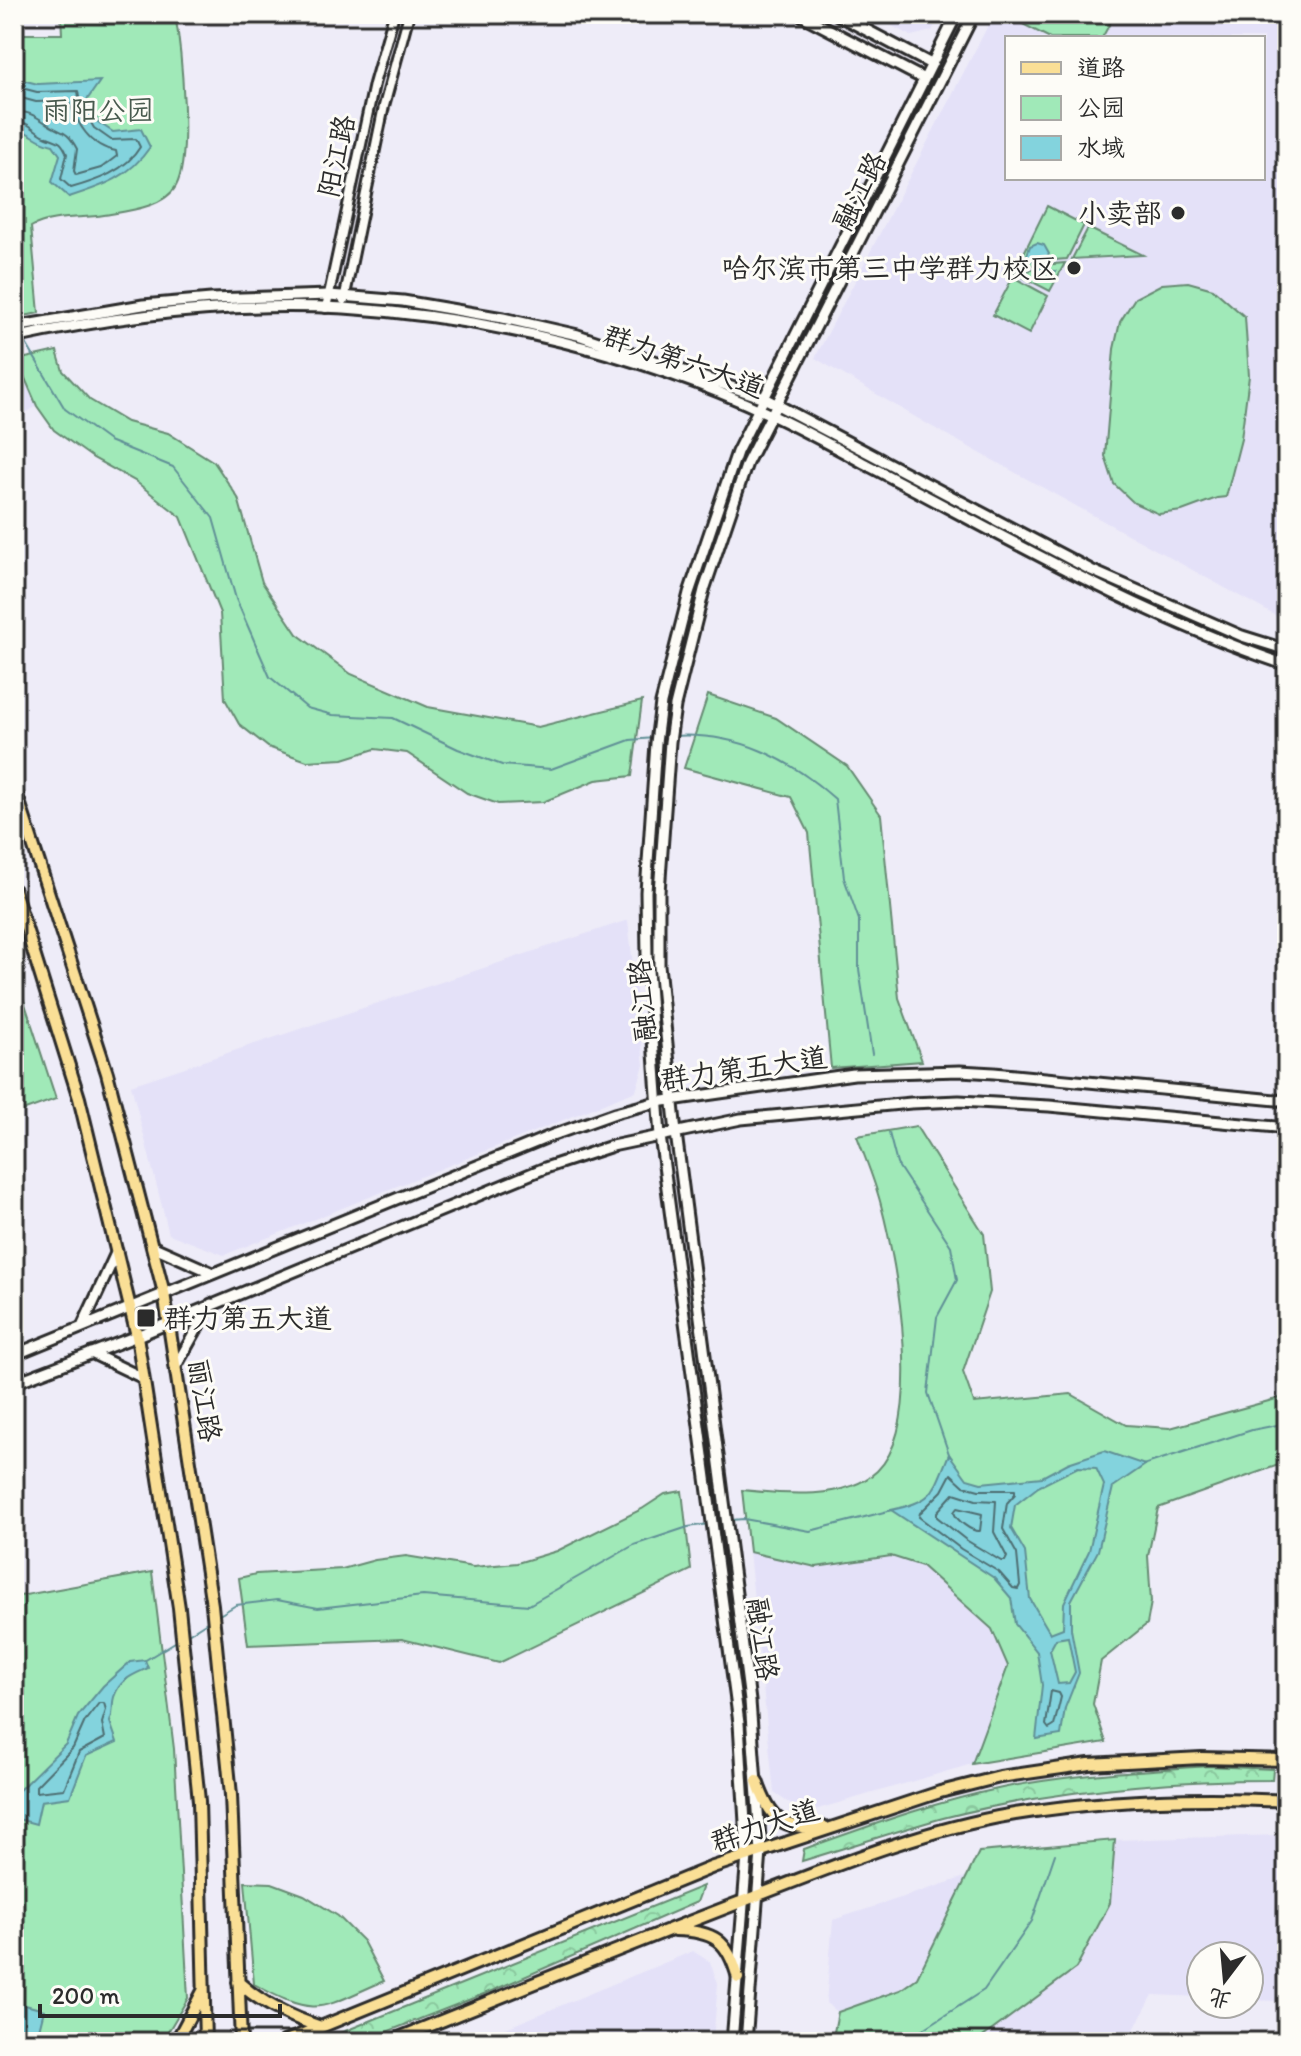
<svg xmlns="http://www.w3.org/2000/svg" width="1301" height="2056" font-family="Itim,'LXGW WenKai TC',sans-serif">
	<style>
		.built { fill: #e4e1f8; fill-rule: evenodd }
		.green { fill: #a0e9b8; stroke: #668a72; stroke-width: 2 }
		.forest { fill: url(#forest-crowns); stroke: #668a72; stroke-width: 2 }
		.water { fill: #83d3dd; stroke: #609096; stroke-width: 2; fill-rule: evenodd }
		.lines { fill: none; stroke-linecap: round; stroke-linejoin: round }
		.shore { stroke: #4e6e72; stroke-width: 2 }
		.stream { stroke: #609096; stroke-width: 2 }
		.tertiary-casing { stroke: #2b2b2b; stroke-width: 14 }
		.secondary-casing { stroke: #2b2b2b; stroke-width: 15 }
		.primary-casing { stroke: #2b2b2b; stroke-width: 16 }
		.tertiary { stroke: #fdfcf7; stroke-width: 8 }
		.secondary { stroke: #fdfcf7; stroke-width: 9 }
		.primary { stroke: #fadf96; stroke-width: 10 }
		.poi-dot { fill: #2b2b2b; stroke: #fdfcf7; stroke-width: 3 }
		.labels { text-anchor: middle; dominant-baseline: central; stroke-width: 6; stroke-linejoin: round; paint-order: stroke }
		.park-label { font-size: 28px; fill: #485a4e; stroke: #fdfcf7 }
		.street-label { font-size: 28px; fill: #2b2b2b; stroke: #fdfcf7 }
		.poi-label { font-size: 28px; fill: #2b2b2b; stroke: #fdfcf7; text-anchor: end }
	</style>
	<defs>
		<pattern id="forest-crowns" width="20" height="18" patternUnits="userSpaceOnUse" patternTransform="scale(2)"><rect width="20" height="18" fill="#a0e9b8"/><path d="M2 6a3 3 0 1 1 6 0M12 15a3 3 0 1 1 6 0" fill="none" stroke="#8ac89e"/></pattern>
	</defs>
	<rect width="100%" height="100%" fill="#eeecf8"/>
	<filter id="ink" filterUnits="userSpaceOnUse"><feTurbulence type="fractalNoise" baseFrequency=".0125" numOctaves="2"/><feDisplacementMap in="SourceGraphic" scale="16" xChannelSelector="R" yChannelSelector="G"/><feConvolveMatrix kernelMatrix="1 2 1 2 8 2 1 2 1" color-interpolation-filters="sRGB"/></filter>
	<g filter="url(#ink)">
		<!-- built -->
		<path class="built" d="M869,14H940L932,31L911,36Z
			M994,14H1287V622L929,425L815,358ZM1007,38H1263V178H1007Z
			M17,360L37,406L14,420V361Z
			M628,920L644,1065L636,1091L224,1255L169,1234L131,1085Z
			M749,1552L816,1567L891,1556L923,1566L992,1629L1008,1666L972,1764L804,1813L774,1793Z
			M1281,1835L1278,2001L1249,2000V1956H1201V1997L1153,1995L1127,2042H976L1076,1968L1110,1903L1115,1840Z
			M968,1876L917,1978L900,1990L838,2012L826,2003L833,1920Z
			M693,1951L710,1962L718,1983L713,2042H472Z"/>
		<!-- green -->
		<path class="green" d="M61,14H175C181,48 192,157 176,186C164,208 126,211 104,215C80,219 52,215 31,227L39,313L14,318V34H62Z
			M1015,14H1115L1102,38H1050L1013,19Z
			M1047,206L1084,225L1067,259L1041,261L1014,273Z
			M1088,228L1143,255L1072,259Z
			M1065,263L1050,291L1019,275L1043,265Z
			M1013,277L1048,296L1029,334L993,315Z
			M1188,282L1213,289L1245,317L1249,376L1241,439L1226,497L1217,498L1182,511L1159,514L1134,503L1114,484L1105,456L1114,349L1120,322L1135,298L1162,284Z
			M57,351L63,371L90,400L127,422L168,433L214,462L238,498L262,582L297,634L351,674L428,707L538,727L642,701L632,776L596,780L543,802L498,804L467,793L407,753L375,749L343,759L307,761L268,747L239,724L225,699L220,613L181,517L135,481L93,458L54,430L37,406L17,360Z
			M708,695L776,718L847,766L881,815L899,998L922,1061L831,1068L809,833L791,797L684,768Z
			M14,970L56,1099L14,1114Z
			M916,1126L984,1234L990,1292L963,1372L974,1403L1071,1394L1126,1425L1170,1428L1287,1396V1462L1158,1508L1148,1556L1151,1602L1147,1624L1101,1661L1093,1704L1106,1742L972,1764L1008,1666L992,1629L922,1566L891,1556L816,1567L749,1552L742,1490C782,1494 845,1501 877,1471C926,1424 897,1265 881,1205C875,1181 865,1158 857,1136Z
			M682,1491L691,1570L499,1663L402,1639L248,1645L239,1578L256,1574L342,1569L375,1560L406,1556L473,1567L517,1563L557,1551L642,1509L665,1494Z
			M152,1572L174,1749L188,1998L162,2042H14V1597Z
			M1115,1840L1110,1903L1076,1968L976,2042H832L838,2012L900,1990L917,1978L979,1852Z
			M245,1882L272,1883L304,1895L338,1916L363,1941L384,1981C320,2008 319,2020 254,1984Z"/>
		<!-- forest -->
		<path class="forest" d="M1208,1766L1273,1769L1272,1780C1163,1780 1050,1791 943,1818C896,1831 849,1847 802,1861L804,1849C869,1826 934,1802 1002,1788C1070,1774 1139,1771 1208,1766Z
			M703,1886L697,1902L494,1990L361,2042H318Z"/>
		<!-- water -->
		<path class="water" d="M14,78L38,84L100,81L87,100L98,122L113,132L141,129L150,147C129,178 103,186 69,197L52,182L60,155L53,145C37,142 30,131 14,128Z
			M1037,243L1044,245L1049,254L1045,259L1037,261C1040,271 1046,270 1055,271L1053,274L1041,273L1033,261L1026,258L1030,246Z
			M1104,1451L1145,1465L1113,1487L1098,1551L1071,1601V1629L1079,1673L1065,1708L1061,1735L1036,1739L1042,1685L1037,1652L1015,1624L1011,1598L994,1578L891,1510C934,1501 933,1493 949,1454L967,1479L981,1483L1042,1477L1068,1463ZM1078,1467L1096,1468L1104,1485L1089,1551L1064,1603L1063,1628L1050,1633L1030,1599L1025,1552L1011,1528L1015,1505L1038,1487ZM1068,1637L1075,1672L1069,1683L1058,1684L1050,1650L1056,1639Z
			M145,1660L148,1668C133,1675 120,1679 114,1697C111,1706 115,1710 110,1722L117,1742L86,1756L70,1797L41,1801L36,1824L14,1818V1795L66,1744L78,1716L103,1686L130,1662Z
			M14,2002L44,2010L36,2042H14Z"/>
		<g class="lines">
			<!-- shore -->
			<path class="shore" d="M14,86L37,92L78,91L80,104L94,128L111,140L136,139L140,147C126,171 96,181 71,188L61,179L67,154C60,137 56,142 43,135C31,128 29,122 14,121
				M14,96L36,102L68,101C78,123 89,147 116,151L117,156L101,168L76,175L74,171L77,149C66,128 61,134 46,123C34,115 29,112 14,111
				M951,1474L964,1486L979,1490H1015V1494L1007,1503L1003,1529L1017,1554L1020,1585L1018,1589L1013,1588L999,1572L961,1549L919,1517L920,1513L942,1491Z
				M954,1493L976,1500L996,1501L994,1532L1007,1557L1005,1561H1001L966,1540L937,1517V1512Z
				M957,1508L982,1514L980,1531C971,1532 956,1520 954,1512Z
				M1051,1691L1059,1693L1061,1697L1054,1726L1049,1729L1046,1725Z
				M99,1703H104L106,1710L102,1723L105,1738L79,1752L64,1789L36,1792V1786L73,1748L85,1721Z"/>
			<!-- stream -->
			<path class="stream" d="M24,340L65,409L109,441L173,467L213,518L236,599L270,677L307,708L333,715L393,718L458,749L502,765L551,769L630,740L654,738
				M673,736C736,732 788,757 835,799L844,878L859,920V969L872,1054
				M889,1133L897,1164L951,1246L957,1280L937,1317L928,1393L950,1457
				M1143,1465L1252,1430L1287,1423
				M731,1520L744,1519L810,1531L892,1510
				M216,1617L236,1605L277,1600L318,1608L423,1596L529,1605L634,1545L688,1527L709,1524
				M185,1636L210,1620
				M144,1661L180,1639
				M911,2042L916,2034L984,1990L1032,1921L1055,1854"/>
			<!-- tertiary casing -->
			<g class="tertiary-casing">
				<path id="tertiary" d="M344,300L384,106L409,14
					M326,308L374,84L394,14"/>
			</g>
			<!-- secondary casing -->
			<g class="secondary-casing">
				<path id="secondary" d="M799,14L924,79
					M836,14L931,64
					M14,327L143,305L211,299L329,295L403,301L503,318L578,335L764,398L1091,570L1242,636L1287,650
					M14,338C121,315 234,302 344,308C488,317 638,353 769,414C804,430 838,449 871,467C1007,538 1141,616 1287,665
					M152,1246L213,1273
					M82,1327L117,1251
					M91,1353L143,1378
					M14,1355L553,1135L615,1113L657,1102L854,1074L960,1071L994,1073L1287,1101
					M176,1366L211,1304
					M14,1383L137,1336L545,1168L612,1146L741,1119L911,1103L959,1101L1049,1106L1287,1128
					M732,2042L747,1856L739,1723L660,1136L647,956L646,892L656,743L661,703L689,593L737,452L957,14
					M746,2042L761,1852L750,1701L676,1133L659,965V892L670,742L675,706L704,590L747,463L974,14"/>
			</g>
			<!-- primary casing -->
			<g class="primary-casing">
				<path id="primary" d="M14,786L107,1073L164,1293L212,1605L231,1795L241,2042
					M14,890L79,1098L137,1336L179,1608L199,1801L205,2042
					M757,1781C770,1819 781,1830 823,1827
					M675,1930C714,1931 728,1940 738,1978
					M238,1982C262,2004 290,2017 321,2027
					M176,2042L203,1991
					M284,2042L713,1867L940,1792L1000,1777L1089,1764L1201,1758L1287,1760
					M389,2042C505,1995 621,1948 738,1903C829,1868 919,1830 1015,1814C1108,1799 1194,1796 1287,1801"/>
			</g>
			<!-- tertiary -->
			<use href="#tertiary" class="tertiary"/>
			<!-- secondary -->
			<use href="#secondary" class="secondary"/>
			<!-- primary -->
			<use href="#primary" class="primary"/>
		</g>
	</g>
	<!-- markers -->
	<g class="poi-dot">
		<circle cx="1178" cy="213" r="8"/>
		<circle cx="1074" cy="268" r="8"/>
		<rect x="136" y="1308" width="20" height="20" rx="4"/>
	</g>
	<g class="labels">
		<!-- park labels -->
		<g class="park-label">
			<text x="98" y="110">雨阳公园</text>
		</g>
		<!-- street labels -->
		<g class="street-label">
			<text transform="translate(336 156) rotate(-78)">阳江路</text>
			<text transform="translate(859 191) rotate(-63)">融江路</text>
			<text transform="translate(684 361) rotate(19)">群力第六大道</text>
			<text transform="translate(642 1000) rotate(-95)">融江路</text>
			<text transform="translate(744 1068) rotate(-8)">群力第五大道</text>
			<text transform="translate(205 1400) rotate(81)">丽江路</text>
			<text transform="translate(763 1639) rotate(82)">融江路</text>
			<text transform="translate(765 1825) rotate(-18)">群力大道</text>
		</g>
		<!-- poi labels -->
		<g class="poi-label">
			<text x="1162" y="213">小卖部</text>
			<text x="1058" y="268">哈尔滨市第三中学群力校区</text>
			<text x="164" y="1318" text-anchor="start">群力第五大道</text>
		</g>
	</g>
	<!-- margin -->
	<rect width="1301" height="2056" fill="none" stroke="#fdfcf7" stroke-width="48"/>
	<rect x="24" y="24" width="1253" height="2008" fill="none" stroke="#2b2b2b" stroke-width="3" filter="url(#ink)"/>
	<!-- legend -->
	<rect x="1005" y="36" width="260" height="144" fill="#fdfcf7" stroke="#a9a8a5" stroke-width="2"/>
	<rect x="1021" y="62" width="40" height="12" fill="#fadf96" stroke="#a9a8a5" stroke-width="2"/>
	<text x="1077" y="76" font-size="24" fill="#2b2b2b">道路</text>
	<rect x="1021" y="96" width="40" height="24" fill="#a0e9b8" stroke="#a9a8a5" stroke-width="2"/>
	<text x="1077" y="116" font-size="24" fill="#2b2b2b">公园</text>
	<rect x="1021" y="136" width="40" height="24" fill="#83d3dd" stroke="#a9a8a5" stroke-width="2"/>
	<text x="1077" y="156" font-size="24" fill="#2b2b2b">水域</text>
	<!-- north arrow -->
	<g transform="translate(1225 1980) rotate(196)"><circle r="38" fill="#fdfcf7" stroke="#a9a8a5" stroke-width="2"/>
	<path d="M0-6L14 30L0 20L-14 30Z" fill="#2b2b2b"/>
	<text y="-12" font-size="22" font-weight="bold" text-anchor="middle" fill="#2b2b2b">北</text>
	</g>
	<!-- scale -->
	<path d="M40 2004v12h240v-12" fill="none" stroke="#2b2b2b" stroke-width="4"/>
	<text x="52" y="2004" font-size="24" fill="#2b2b2b" stroke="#fdfcf7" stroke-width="6" paint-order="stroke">200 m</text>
</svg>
